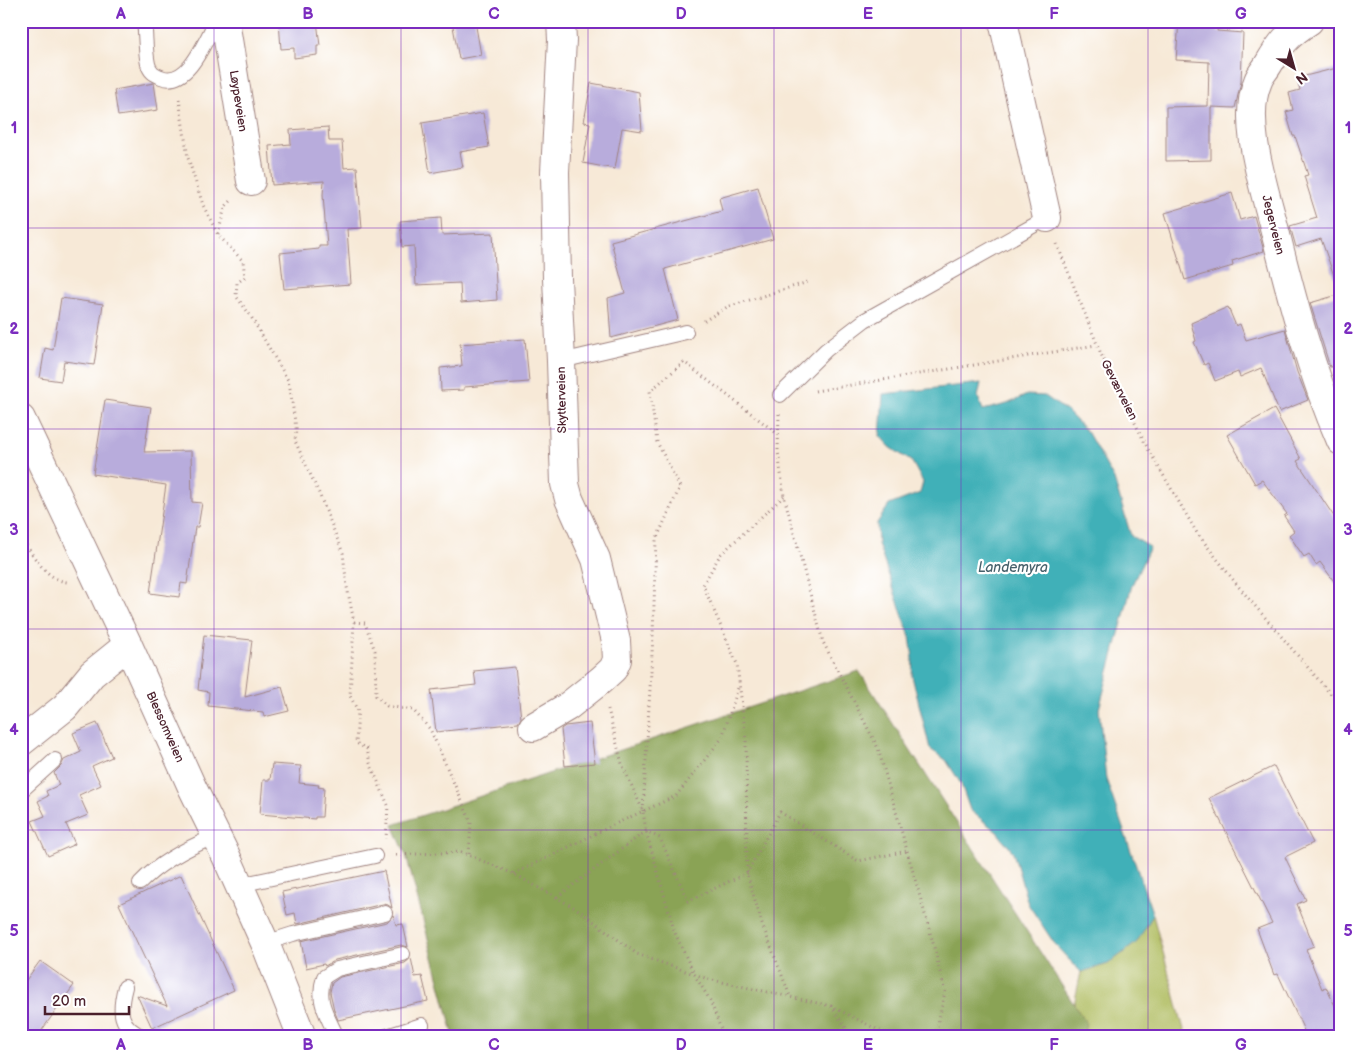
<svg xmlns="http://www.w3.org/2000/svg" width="1362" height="1058" font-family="'Balsamiq Sans',sans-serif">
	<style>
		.green { fill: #aebb5d; stroke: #7c6d44 }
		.forest { fill: #8aa354; stroke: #6a6140 }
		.water { fill: #40b0b8; stroke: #456872 }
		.building { fill: #b8acdc }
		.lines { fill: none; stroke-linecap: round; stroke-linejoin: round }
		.service-casing { stroke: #a08481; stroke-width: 16 }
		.minor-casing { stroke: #a08481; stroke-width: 30 }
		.path { stroke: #a08481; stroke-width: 3; stroke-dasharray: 1 4; stroke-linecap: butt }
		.service { stroke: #fff; stroke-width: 14 }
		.minor { stroke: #fff; stroke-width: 28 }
		.grid { fill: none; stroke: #7b2cbf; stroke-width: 1; stroke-opacity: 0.55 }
		.labels { text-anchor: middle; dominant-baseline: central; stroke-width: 4.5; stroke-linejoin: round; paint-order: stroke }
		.street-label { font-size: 12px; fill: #4a1f2b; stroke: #fff }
		.water-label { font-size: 14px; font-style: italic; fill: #46606a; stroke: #fff }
		.neatline { fill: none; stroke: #7b2cbf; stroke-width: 2 }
		.grid-label { font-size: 16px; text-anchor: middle; font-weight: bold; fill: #7b2cbf }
	</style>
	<rect width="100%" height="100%" fill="#fff"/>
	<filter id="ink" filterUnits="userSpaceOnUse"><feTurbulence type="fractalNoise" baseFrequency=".02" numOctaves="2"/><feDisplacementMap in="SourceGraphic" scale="10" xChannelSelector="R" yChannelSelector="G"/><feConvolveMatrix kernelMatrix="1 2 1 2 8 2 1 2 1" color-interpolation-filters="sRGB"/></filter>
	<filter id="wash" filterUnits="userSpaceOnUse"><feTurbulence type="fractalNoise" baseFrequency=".0096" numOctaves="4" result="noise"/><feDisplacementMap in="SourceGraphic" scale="20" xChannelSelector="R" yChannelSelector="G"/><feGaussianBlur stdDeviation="1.12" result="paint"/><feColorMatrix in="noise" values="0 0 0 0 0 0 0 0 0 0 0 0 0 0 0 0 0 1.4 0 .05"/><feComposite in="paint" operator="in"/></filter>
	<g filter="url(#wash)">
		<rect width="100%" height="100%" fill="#f7e9d7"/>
		<!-- green -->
		<path class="green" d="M1153,915L1186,1037H1067L1081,972L1108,964L1136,943Z"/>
		<!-- forest -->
		<path class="forest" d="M859,671L1086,1023L1083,1037H454L406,855L393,825Z"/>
		<!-- water -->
		<path class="water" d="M981,383L978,397L983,410L1007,404L1027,395L1045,396L1068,412L1088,433L1114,479L1131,536L1150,547L1132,585L1099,709L1106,779L1153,915L1136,943L1108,964L1081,972L1056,946L1028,904L1013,852L997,832L970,810L961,784L946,760L930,749L912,676L913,658L910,637L878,544L877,523L889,505L920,493L923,482L912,462L890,447L880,436L883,394Z"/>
		<g id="blocks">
			<!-- building -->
			<path class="building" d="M279,21H317L320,46H317V55L294,58V48L281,49Z
				M452,21H475L481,55L459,59Z
				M1179,21H1218L1217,31L1243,33L1241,82L1235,108L1211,107V160L1166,161V107L1208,106L1209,62L1176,60Z
				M1341,67V287H1338L1321,239L1296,247L1290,226L1317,218L1304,176L1308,175L1295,136H1293L1286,112L1293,110L1289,93L1300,90L1297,78Z
				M154,83L158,110L118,116L114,90Z
				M591,83L639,92L642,131L622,128L615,169L583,163L590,123L584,122Z
				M483,113L489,147L460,152L463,167L430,173L422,123Z
				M328,127L329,141H342L344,168L357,167L362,228L347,229L351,284L284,289L280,253L319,249V246H327L323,195L324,181L272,185L269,146L291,144L290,130Z
				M758,187L773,239L665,269L678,320L611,338L608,298L625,293L611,241L722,211L719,198Z
				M1232,193L1240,220L1254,216L1264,251L1232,261L1233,266L1185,280L1165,213Z
				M441,218L442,235L493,233L497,300L461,303L460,283L416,285L414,246L402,247L400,221Z
				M1341,294V366L1330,367L1310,303Z
				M61,298L103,304L94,365L64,361L61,381L40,378L45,348L53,350Z
				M1228,307L1236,326L1240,324L1246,340L1285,329L1297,372L1308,400L1279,412L1261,368L1240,377L1238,372L1215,381L1208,363L1204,365L1194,342L1196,341L1191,323Z
				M525,339L529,382L464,387V390L441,391L440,368L462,366L460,344Z
				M105,400L151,407L144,452L191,451L192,502L202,503L198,527H195L187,584L181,583L179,597L150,593L166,485L93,474Z
				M1274,409L1301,459L1297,461L1341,527V591L1320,562L1316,565L1309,554L1304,557L1289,535L1294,531L1284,516L1287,514L1262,480L1255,484L1227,435Z
				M204,635L252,640L245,697L282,687L289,711L264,717L263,712L208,706L209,692L198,690Z
				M515,667L521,718L518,723L436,732L431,690L476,685L474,671Z
				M97,723L112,757L92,766L101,785L79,795L88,815L66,824L75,844L48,856L32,821L45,816L38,801L48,796L46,791L59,785L54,773L61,766L64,760L81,752L73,733Z
				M590,723L595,763L565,766L561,729L565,726Z
				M272,764L301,766L299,783L319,785L318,787L324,788L322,817H315V819L260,814L263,780H270Z
				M1274,766L1313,843L1285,857L1306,900L1297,904L1314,946L1306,949L1322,989L1326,987L1341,1018V1037H1307L1278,974L1274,975L1257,929L1272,923L1209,798Z
				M384,871L392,908L388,905L383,904L297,924L295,913L287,915L282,892Z
				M181,875L234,990L152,1028L137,995L167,1006L119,904Z
				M393,915L396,925L403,924L408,947L401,945L335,960L325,966L324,964L306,968L301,941L387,922Z
				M411,958L415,977L422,976L428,1001L338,1020L334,1010L330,992L332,983L340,977L405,963Z
				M40,961L74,985L37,1037H21V987Z"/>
		</g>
	</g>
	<g filter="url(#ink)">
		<use href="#blocks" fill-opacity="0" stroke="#a08481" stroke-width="1"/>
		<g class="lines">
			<!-- service casing -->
			<g class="service-casing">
				<path id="service" d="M144,21C146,35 145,51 148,64C150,72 154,74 161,77C188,88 206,39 216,21
					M561,361L686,332
					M780,395L826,350L865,320L1047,218
					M21,791L55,760
					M140,883C160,862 189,847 216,836
					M239,885L375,856
					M265,943L293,934L385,913
					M125,987C119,1010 118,1027 144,1037
					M337,1037C327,1015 316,1001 324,977L337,969L403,954
					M384,1037L422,1025"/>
			</g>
			<!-- minor casing -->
			<g class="minor-casing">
				<path id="minor" d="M225,21L251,181
					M1003,21L1047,218
					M1309,21C1287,35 1281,43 1268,65C1265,70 1260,75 1258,81C1241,120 1264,187 1274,227C1292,300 1311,372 1341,441
					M21,419L128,645L192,787L226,856L265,943L302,1037
					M533,727L567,707L601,680L613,669L617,660L616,641L596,559L569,499L565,484L561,361L557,279L555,172L562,40L561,21
					M21,742L65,707L92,674L128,645"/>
			</g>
			<!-- path -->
			<path class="path" d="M179,99L188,158L203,205L218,235L243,261L245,277L237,283L236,296L250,315L289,382L296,428L295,441L318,491L343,553L347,587L354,622L350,696L358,711L356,743L367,749L370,763L388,805L386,839
				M218,234L225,207L233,199
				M1057,244L1101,354L1147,447L1197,533L1238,586L1341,706
				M704,321L727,307L808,282
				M815,391L1096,345
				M779,414L778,451L784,496L823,642L878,748L932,939L945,992L935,1037
				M784,496L720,555L703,585L737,664L746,740L747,873L762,924L790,996
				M21,537C33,555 45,579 67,582
				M354,622L365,623L375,651L376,696L387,706L413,710L430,729L471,822L469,855
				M608,709L622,764L643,811L646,831L675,933L694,974L710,1000L721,1029L717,1037
				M643,811L653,636L656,540L680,487L657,442L650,391L684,362L779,435
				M396,855L461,852L514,874L577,909L637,954L708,979L831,1006L892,1037
				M514,874L613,825L676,796L722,738L738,688
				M557,897L646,831L660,838L688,901L747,873L780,812L858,861L907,851
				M831,1006L852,1037"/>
			<!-- service -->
			<use href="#service" class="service"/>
			<!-- minor -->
			<use href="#minor" class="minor"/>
		</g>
	</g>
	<!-- grid -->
	<path class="grid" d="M214,21V1037M401,21V1037M588,21V1037M774,21V1037M961,21V1037M1148,21V1037M21,228H1341M21,429H1341M21,629H1341M21,830H1341"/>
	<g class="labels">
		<!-- street labels -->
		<g class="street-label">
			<text transform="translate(238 101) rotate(81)">Løypeveien</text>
			<text transform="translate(1273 225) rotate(76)">Jegerveien</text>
			<text transform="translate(1119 390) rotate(63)">Geværveien</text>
			<text transform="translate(562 400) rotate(-91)">Skytterveien</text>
			<text transform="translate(165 727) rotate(66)">Blessomveien</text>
		</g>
		<!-- water labels -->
		<g class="water-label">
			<text x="1013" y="567">Landemyra</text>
		</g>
	</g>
	<!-- margin -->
	<rect width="1362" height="1058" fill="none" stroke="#fff" stroke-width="55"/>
	<!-- north arrow -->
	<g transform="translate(1294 68) rotate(143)" stroke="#ffffff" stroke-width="4" paint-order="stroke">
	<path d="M0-4L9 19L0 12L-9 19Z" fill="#4a1f2b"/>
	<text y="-8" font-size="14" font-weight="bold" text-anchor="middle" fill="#4a1f2b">N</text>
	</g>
	<!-- scale -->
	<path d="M45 1006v8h84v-8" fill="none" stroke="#4a1f2b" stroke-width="2.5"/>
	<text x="52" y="1006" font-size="15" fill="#4a1f2b" stroke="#ffffff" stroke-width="4" paint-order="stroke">20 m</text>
	<rect x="28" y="28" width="1306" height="1002" class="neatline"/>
	<g class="grid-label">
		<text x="121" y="19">A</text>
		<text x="308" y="19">B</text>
		<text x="494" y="19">C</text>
		<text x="681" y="19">D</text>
		<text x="868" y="19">E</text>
		<text x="1054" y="19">F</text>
		<text x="1241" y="19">G</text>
		<text x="14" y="133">1</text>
		<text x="1348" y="133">1</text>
		<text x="14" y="334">2</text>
		<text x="1348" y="334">2</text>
		<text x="14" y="535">3</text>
		<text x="1348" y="535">3</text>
		<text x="14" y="735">4</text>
		<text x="1348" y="735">4</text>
		<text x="14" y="936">5</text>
		<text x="1348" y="936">5</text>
		<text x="121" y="1050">A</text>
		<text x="308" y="1050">B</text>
		<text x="494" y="1050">C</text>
		<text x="681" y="1050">D</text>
		<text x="868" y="1050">E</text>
		<text x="1054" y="1050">F</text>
		<text x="1241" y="1050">G</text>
	</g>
</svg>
